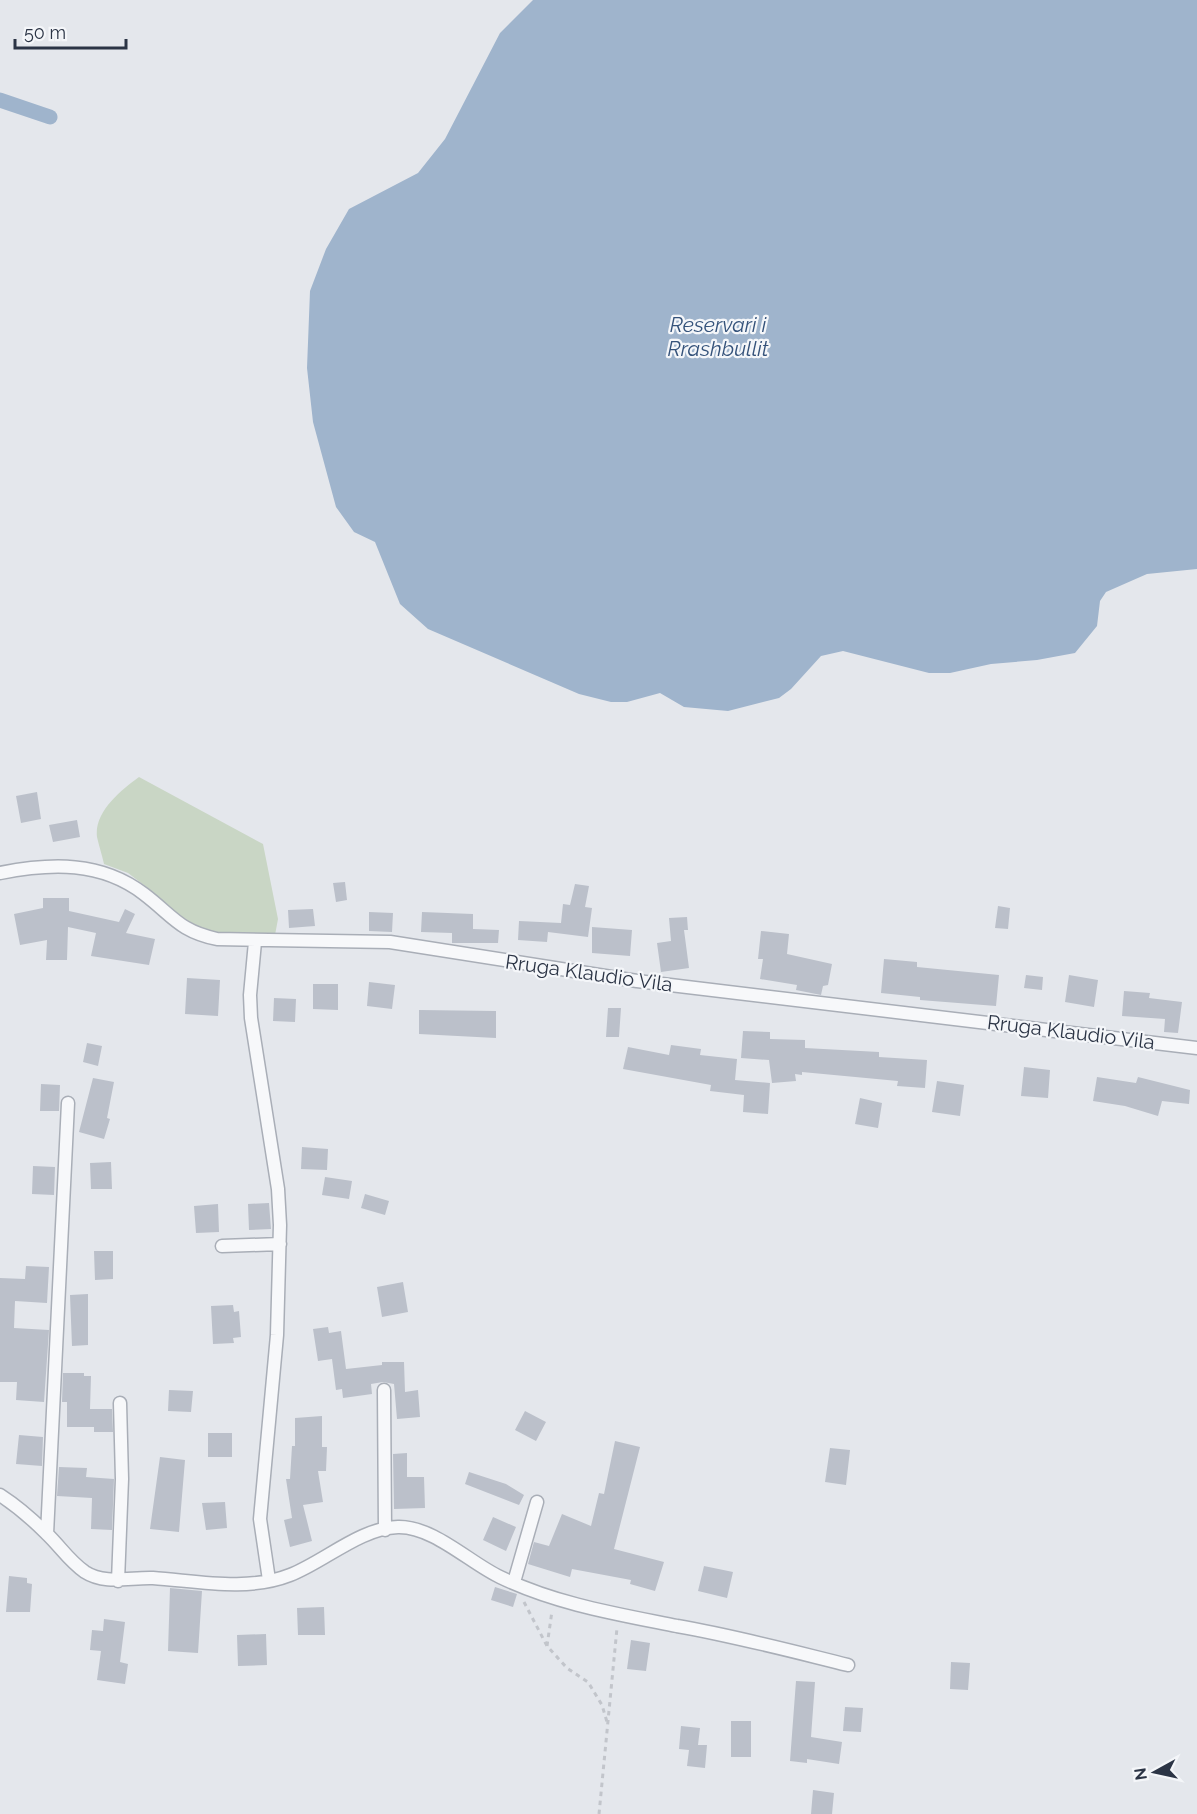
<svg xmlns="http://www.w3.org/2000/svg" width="1197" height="1814" font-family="Raleway,sans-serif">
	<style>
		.green { fill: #c9d6c5 }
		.water { fill: #9fb4cc }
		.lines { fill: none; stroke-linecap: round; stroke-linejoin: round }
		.canal { stroke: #9fb4cc; stroke-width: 15 }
		.building { fill: #bbc0ca }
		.street-casing { stroke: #a9aeb7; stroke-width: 15 }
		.path { stroke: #c2c5cb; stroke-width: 3; stroke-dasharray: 4.5 4.5; stroke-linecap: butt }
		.street { stroke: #f7f8fa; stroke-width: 12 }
		.labels { text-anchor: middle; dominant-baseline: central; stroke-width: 4.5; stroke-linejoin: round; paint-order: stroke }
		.street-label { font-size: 20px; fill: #2b3445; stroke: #f4f6f9 }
		.water-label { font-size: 21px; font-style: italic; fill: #34527a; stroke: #f4f6f9 }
	</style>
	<rect width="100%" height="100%" fill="#e4e7ec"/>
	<!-- green -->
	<path class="green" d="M139,777L263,844L278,919L275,935L191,933L159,906L153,892L128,873L104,864C102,855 99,846 97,837C94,812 121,790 139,777Z"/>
	<!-- water -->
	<path class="water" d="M533,0H1197V569L1147,574L1106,592L1100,601L1097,626L1075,653L1037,660L991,664L950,673H929L843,651L821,656L791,689L779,698L728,711L684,707L660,693L627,702H611L579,694L428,629L400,604L375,542L354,532L336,507L313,422L307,368L310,291L326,249L349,209L418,173L445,139L500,33Z"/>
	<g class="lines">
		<!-- canal -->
		<path class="canal" d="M0,100L50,117"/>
	</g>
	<!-- building -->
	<path class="building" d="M37,792L41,819L21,823L16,796Z
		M77,820L80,837L53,842L49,825Z
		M345,882L347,900L336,902L333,883Z
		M575,884L589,886L585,907L592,908L588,937L548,932L547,942L518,940L519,921L561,923L563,904L570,905Z
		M43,898H69V911L119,922L125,909L135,914L126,933L155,939L149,965L91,956L96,933L68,927L67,960H46L47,940L20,945L14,914L43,908Z
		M998,906L1010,908L1008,929L995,928Z
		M313,909L315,926L289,928L288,910Z
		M369,912L393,913L392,932L369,931Z
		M422,912L473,914V929L499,930L498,943H452V933L421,932Z
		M687,917L688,930H684L689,968L661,972L657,943L671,941L669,918Z
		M592,927L632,930L630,956L592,953Z
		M761,931L789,934L787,954L832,964L828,985L823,986L821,995L796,990L797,985L760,979L763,959H758Z
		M884,959L917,962V967L999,975L996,1006L920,1000V997L881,993Z
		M1026,975L1043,977L1042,990L1024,988Z
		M1069,975L1098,980L1094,1007L1065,1002Z
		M187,978L220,980L218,1016L185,1014Z
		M369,982L395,985L392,1009L367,1006Z
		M313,984H338V1010L313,1009Z
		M1124,991L1150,993L1149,998L1182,1002L1178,1033L1164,1032L1165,1019L1122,1016Z
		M274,998L296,999L295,1022L273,1021Z
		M608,1008H621L619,1037H606Z
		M419,1010L496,1011V1038L419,1034Z
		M743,1031L770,1032V1039L805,1040V1048L879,1052V1057L927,1060L925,1088L897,1086L898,1081L802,1072V1075L795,1074L796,1081L772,1083L769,1060L741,1058Z
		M87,1043L102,1046L98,1066L83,1062Z
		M671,1045L701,1049L700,1055L737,1059L735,1080L770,1083L768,1114L743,1112L744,1095L710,1091L711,1085L623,1069L628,1047L669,1055Z
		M1024,1067L1050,1070L1048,1098L1021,1096Z
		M1097,1077L1136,1083L1138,1077L1190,1090L1189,1104L1162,1101L1158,1116L1125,1106L1093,1101Z
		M93,1078L114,1082L107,1118L110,1119L104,1139L79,1132Z
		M937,1081L964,1085L960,1116L932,1112Z
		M41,1084L60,1085L59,1111H40Z
		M860,1098L882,1103L878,1128L855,1124Z
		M302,1147L328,1149L327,1170L301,1169Z
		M111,1162L112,1189H91L90,1163Z
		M33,1166L55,1167L54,1195L32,1194Z
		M325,1177L352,1181L349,1199L322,1195Z
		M365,1194L389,1201L385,1215L361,1208Z
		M269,1203L271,1229L249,1230L248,1204Z
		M218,1204L219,1232L196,1233L194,1206Z
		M94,1251H113V1279L95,1280Z
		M26,1266L49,1267L47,1303L15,1301L14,1328L49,1330L44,1402L16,1400L17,1382H0V1278L25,1279Z
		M403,1282L408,1312L382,1317L377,1287Z
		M88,1294V1345L72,1346L70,1295Z
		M233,1305L234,1312L239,1311L241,1337L233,1338L234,1343L213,1344L211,1306Z
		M328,1327L329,1333L341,1331L346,1369L382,1365V1362H404L405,1392L418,1390L420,1417L397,1419L394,1384L383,1382L371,1384L372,1394L343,1398L342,1389L336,1390L332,1359L318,1361L313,1329Z
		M63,1373H84V1376H91L90,1409H112L113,1432H94V1427H67V1402H62Z
		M169,1390L193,1391L191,1412L168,1411Z
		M525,1411L546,1422L536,1441L515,1430Z
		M322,1416V1447H327L326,1471H318L323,1502L303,1505L312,1541L290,1547L284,1520L292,1518L286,1479H290L292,1446H295V1418Z
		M208,1433H232V1457H208Z
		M19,1435L43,1437L42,1466L16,1464Z
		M615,1441L640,1447L614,1549L664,1562L655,1591L630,1584L631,1580L572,1569L570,1577L528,1564L534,1542L549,1546L562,1514L591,1526L599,1493L604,1494Z
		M830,1448L850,1450L846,1485L825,1482Z
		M407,1453V1477H424L425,1508L394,1509L393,1454Z
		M160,1457L185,1460L179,1532L150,1529Z
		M59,1467L87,1468L86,1477L114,1479L112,1530L91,1529L92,1498L57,1496Z
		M469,1472L506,1484L524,1495L519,1505L465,1484Z
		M225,1502L227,1528L206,1530L202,1503Z
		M493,1517L516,1527L506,1551L483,1540Z
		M704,1566L733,1572L727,1598L698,1591Z
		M9,1576L27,1578V1583L32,1584L30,1612H6Z
		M495,1587L517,1594L513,1607L491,1600Z
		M170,1588L202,1591L198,1653L168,1651Z
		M324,1607L325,1635H298L297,1608Z
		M104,1619L125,1622L120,1662L128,1664L125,1684L97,1680L101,1651L90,1650L92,1630L103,1631Z
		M266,1634L267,1665L238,1666L237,1635Z
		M631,1640L650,1643L646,1671L627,1669Z
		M951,1662L970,1663L968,1690L950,1689Z
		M796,1681L815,1682L811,1737L842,1742L839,1764L807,1759V1763L790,1761Z
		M845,1707L863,1708L861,1732L843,1731Z
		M731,1721H751V1757H731Z
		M681,1726L700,1728L698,1745H707L705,1768L687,1766L689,1750L679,1749Z
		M813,1790L834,1793L832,1814H811Z"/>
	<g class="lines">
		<!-- street casing -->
		<g class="street-casing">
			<path id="street" d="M0,873C51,863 101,861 144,894C173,916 179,931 217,939L390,942L637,981L1197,1048
				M255,942L250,995L251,1018L278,1189L280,1225L277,1335L260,1519L269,1580
				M222,1246L280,1244
				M384,1390L385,1530
				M0,1495C17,1506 32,1519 46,1533C60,1546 69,1561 85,1572C105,1585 131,1577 153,1578C197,1581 247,1592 290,1575C324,1562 360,1528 398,1527C433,1526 470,1563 500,1577C556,1604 617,1614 677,1626C735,1636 791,1651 848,1665
				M47,1534L68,1103
				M118,1581L122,1479L120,1403
				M514,1582L537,1502"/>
		</g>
		<!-- path -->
		<path class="path" d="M524,1602L547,1646L567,1668L588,1682L602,1705L607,1722
			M547,1646L552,1611
			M599,1814L617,1628"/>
		<!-- street -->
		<use href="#street" class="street"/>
	</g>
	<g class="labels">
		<!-- street labels -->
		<g class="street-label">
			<text transform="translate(589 973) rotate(8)">Rruga Klaudio Vila</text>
			<text transform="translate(1071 1032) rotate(7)">Rruga Klaudio Vila</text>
		</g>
		<!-- water labels -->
		<g class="water-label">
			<text x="718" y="324">Reservari i<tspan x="718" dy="24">Rrashbullit</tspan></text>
		</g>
	</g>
	<!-- north arrow -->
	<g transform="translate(1155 1772) rotate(262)" stroke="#f4f6f9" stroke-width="4.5" paint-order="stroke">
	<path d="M0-4.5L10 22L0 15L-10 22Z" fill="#2b3445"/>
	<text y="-9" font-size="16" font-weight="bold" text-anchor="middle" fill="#2b3445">N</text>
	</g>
	<!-- scale -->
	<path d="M15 39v9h111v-9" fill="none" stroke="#2b3445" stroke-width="3"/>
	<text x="24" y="39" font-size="18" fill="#2b3445" stroke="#f4f6f9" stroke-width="4.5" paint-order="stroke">50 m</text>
</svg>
